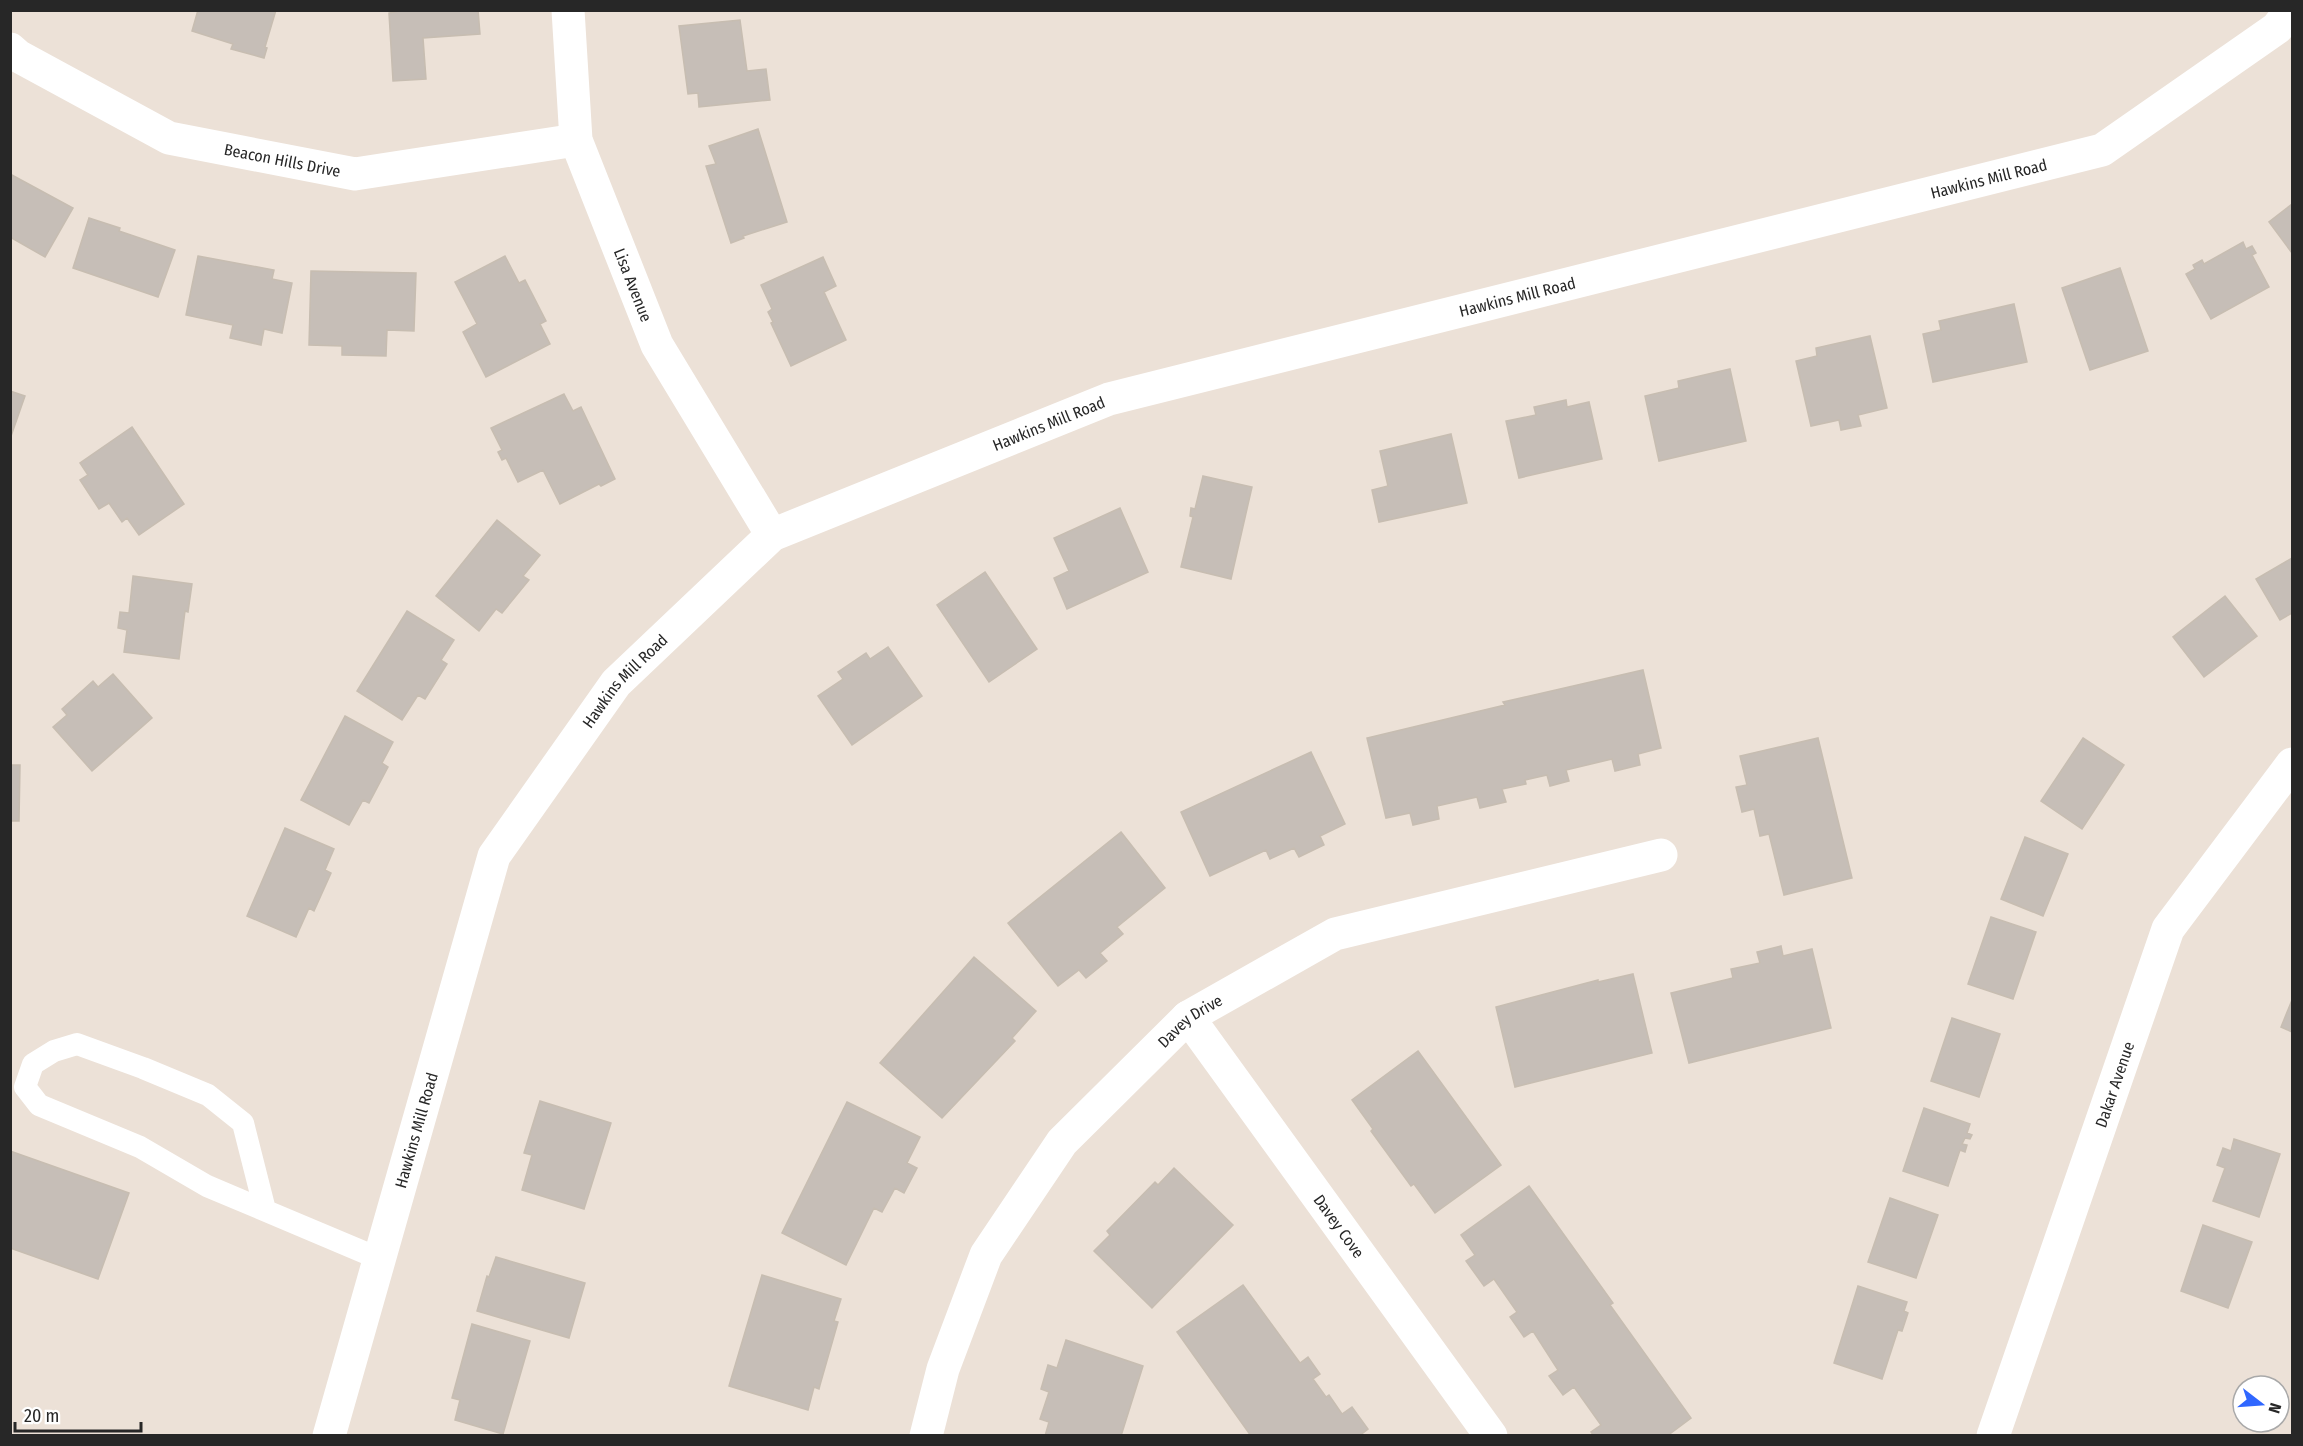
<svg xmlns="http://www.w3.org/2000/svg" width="2303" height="1446" font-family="'Fira Sans Condensed',sans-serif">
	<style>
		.building { fill: #c6beb7; stroke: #c7bdb1; stroke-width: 1.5 }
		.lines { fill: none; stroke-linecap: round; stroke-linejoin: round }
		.lane { stroke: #fff; stroke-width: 22 }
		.street { stroke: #fff; stroke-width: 33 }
		.secondary { stroke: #fff; stroke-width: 33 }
		.labels { text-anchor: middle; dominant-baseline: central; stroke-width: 4.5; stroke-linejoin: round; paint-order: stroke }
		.street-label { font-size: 16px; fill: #272727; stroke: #fff }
	</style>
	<rect width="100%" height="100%" fill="#ece1d7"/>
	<!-- building -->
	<path class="building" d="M198,10H276L265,47L267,48L264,58L231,49L233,44L192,31Z
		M404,10H478L480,34L423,38L426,79L393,81L389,13Z
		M740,20L747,71L766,69L770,100L699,107L698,93L688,94L679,26Z
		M758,129L787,222L743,236L744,238L731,243L706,166L716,164L709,146Z
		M10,174L73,208L45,257L10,237Z
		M2292,204V253L2269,222Z
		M89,218L120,228L119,231L175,250L158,297L73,268Z
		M2243,242L2246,249L2252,246L2256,253L2252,255L2269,287L2211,319L2186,274L2195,269L2193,265L2202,260L2204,264Z
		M198,256L274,270L272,279L292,283L282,333L264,329L261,345L230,338L233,325L186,315Z
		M505,256L519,283L525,280L546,321L540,324L550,344L486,377L463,332L477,324L455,282Z
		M823,257L836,286L824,292L846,340L791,366L771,323L773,322L768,312L772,309L761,285Z
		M2120,268L2148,351L2090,370L2062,288Z
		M311,271L416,273L414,331L387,330L386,356L342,355V346L309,345Z
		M2014,304L2027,362L1933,382L1923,334L1941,330L1939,321Z
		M1870,336L1887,408L1858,415L1861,426L1841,430L1839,420L1811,426L1796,361L1817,356L1816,348Z
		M1730,369L1746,441L1659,461L1645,396L1679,388L1678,381Z
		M10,391L25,396L10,439Z
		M564,394L573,411L581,407L615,479L601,486L599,484L560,504L543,470L518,482L506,458L502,460L498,452L502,450L491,428Z
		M1566,400L1567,407L1589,402L1602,459L1519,478L1506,421L1536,415L1534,407Z
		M132,427L184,504L139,535L127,518L122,522L109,503L99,509L80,480L88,475L80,463Z
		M1451,434L1467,503L1379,522L1372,490L1388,486L1380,451Z
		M1203,476L1252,487L1231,579L1181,567L1193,517L1190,516L1191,508L1195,509Z
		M1120,508L1148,572L1067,609L1054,578L1069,571L1054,538Z
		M497,520L540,555L523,576L529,580L502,613L496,609L479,631L436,596Z
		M2292,558V613L2280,620L2256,579Z
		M985,572L1037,649L989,682L937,605Z
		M133,576L192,584L188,612L185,611L179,659L124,652L127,630L118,628L120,612L129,613Z
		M2225,596L2257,636L2204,677L2173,637Z
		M407,611L454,640L441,660L447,664L425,699L418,695L402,720L357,691Z
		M888,647L922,696L852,745L818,696L843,679L838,672L866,653L870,659Z
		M1643,670L1661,748L1638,754L1640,765L1615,771L1612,759L1566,770L1569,781L1550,786L1547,775L1525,780L1526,784L1502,789L1506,802L1480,808L1477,797L1437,806L1439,819L1413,825L1410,813L1386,818L1367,738L1505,705L1503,702Z
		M113,674L152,718L92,771L53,727L67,715L62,709L93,681L98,687Z
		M345,716L393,742L382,763L388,767L369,803L363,800L349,825L301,800Z
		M1818,738L1852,878L1784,895L1769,834L1760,836L1754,809L1742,812L1736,787L1747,785L1740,756Z
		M2083,738L2124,765L2082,829L2041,801Z
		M1311,752L1345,824L1320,836L1324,845L1299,857L1294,848L1270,859L1266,850L1210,876L1181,812Z
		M10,765H20L19,821H10Z
		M285,828L334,849L325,870L331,873L314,911L309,908L296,937L247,916Z
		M1121,832L1165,888L1117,927L1123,934L1100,953L1107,961L1086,978L1079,970L1058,986L1008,923Z
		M2025,837L2068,854L2043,916L2001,899Z
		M1991,917L2036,932L2013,999L1968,984Z
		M1781,946L1783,956L1812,949L1831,1028L1689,1063L1671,993L1733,978L1731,969L1760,963L1757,952Z
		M974,957L1036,1011L1012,1038L1015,1041L942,1118L880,1063Z
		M1633,974L1652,1053L1515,1087L1496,1007L1598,980V982Z
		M2292,1000V1032L2281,1027Z
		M1952,1018L2000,1034L1979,1097L1931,1081Z
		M1418,1051L1501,1165L1435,1213L1414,1184L1411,1186L1371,1131L1373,1129L1352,1100Z
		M540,1101L611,1123L584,1209L522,1190L532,1155L524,1153Z
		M847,1102L920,1137L907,1163L917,1168L904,1193L895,1188L882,1212L874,1208L846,1265L782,1233Z
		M1924,1108L1970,1124L1967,1133L1972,1135L1970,1139L1965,1138L1962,1144L1967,1145L1965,1152L1960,1150L1948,1186L1903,1171Z
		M2234,1139L2280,1154L2259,1217L2213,1201L2225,1168L2217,1165L2223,1148L2231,1151Z
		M10,1151L129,1193L98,1279L10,1248Z
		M1174,1168L1233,1225L1152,1308L1094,1251L1110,1235L1107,1231L1155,1182L1158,1185Z
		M1529,1186L1613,1303L1610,1305L1691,1418L1667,1436H1594L1591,1432L1601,1425L1574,1387L1563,1395L1549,1376L1558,1370L1533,1331L1524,1337L1510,1317L1517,1312L1494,1279L1484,1286L1466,1261L1475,1255L1461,1235Z
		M1890,1198L1938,1215L1916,1278L1868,1262Z
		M2203,1225L2252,1242L2228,1308L2181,1291Z
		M496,1257L585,1283L569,1338L477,1311L487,1276L489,1277Z
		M762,1275L841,1299L834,1321L838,1322L820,1385L819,1389L814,1387L808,1410L729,1386Z
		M1243,1285L1300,1363L1308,1357L1320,1374L1313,1379L1326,1397L1329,1395L1342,1414L1352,1407L1368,1429L1359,1436H1251L1177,1332Z
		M1858,1286L1907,1302L1904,1311L1908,1313L1902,1331L1898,1330L1882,1379L1834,1363Z
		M472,1324L530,1341L503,1434L455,1420L460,1400L452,1398Z
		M1066,1340L1143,1366L1121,1436H1045L1049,1422L1040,1419L1049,1392L1041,1389L1048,1365L1057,1368Z"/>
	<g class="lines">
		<!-- lane -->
		<path class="lane" d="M265,1210L243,1123L208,1095L143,1068L77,1044L54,1051L33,1064L25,1087L39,1105L140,1147L207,1186L380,1259"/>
		<!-- street -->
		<g class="street">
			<path id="s1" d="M568,10L576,140L657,345L772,535"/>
			<path id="s2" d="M10,49L18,56L169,138L355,174L576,140"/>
			<path id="s3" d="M1188,1017L1491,1436"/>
			<path id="s4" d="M926,1436L943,1369L986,1255L1062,1142L1188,1017L1335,934L1661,855"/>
			<path id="s5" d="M1993,1436L2168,929L2292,764"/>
		</g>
		<!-- secondary -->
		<path class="secondary" id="s6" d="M329,1436L494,856L616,683L772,535L1109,399L2102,150L2277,28L2291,10"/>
	</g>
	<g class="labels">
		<!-- street labels -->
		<g class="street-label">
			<text stroke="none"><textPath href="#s2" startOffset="298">Beacon Hills Drive</textPath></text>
			<text stroke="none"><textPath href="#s6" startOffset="2300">Hawkins Mill Road</textPath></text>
			<text stroke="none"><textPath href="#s1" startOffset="286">Lisa Avenue</textPath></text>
			<text stroke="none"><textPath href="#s6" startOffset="1814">Hawkins Mill Road</textPath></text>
			<text stroke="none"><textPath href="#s6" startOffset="1328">Hawkins Mill Road</textPath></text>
			<text stroke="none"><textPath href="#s6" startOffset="822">Hawkins Mill Road</textPath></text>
			<text stroke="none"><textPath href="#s4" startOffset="504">Davey Drive</textPath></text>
			<text stroke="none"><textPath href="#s5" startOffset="372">Dakar Avenue</textPath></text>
			<text stroke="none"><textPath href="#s6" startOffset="318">Hawkins Mill Road</textPath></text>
			<text stroke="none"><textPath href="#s3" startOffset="258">Davey Cove</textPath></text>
		</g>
	</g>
	<!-- border -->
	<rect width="2303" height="1446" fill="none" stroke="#272727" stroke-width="24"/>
	<!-- north arrow -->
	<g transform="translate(2261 1404) rotate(107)"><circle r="28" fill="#ffffff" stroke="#a9a9a9" stroke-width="1.5"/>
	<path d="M0-4.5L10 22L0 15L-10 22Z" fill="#3067ff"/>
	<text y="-9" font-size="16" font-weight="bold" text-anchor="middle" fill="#272727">N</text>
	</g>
	<!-- scale -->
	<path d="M15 1422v9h126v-9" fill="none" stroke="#272727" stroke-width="3"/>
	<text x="24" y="1422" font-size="18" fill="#272727" stroke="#ffffff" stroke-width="4.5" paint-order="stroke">20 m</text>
</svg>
